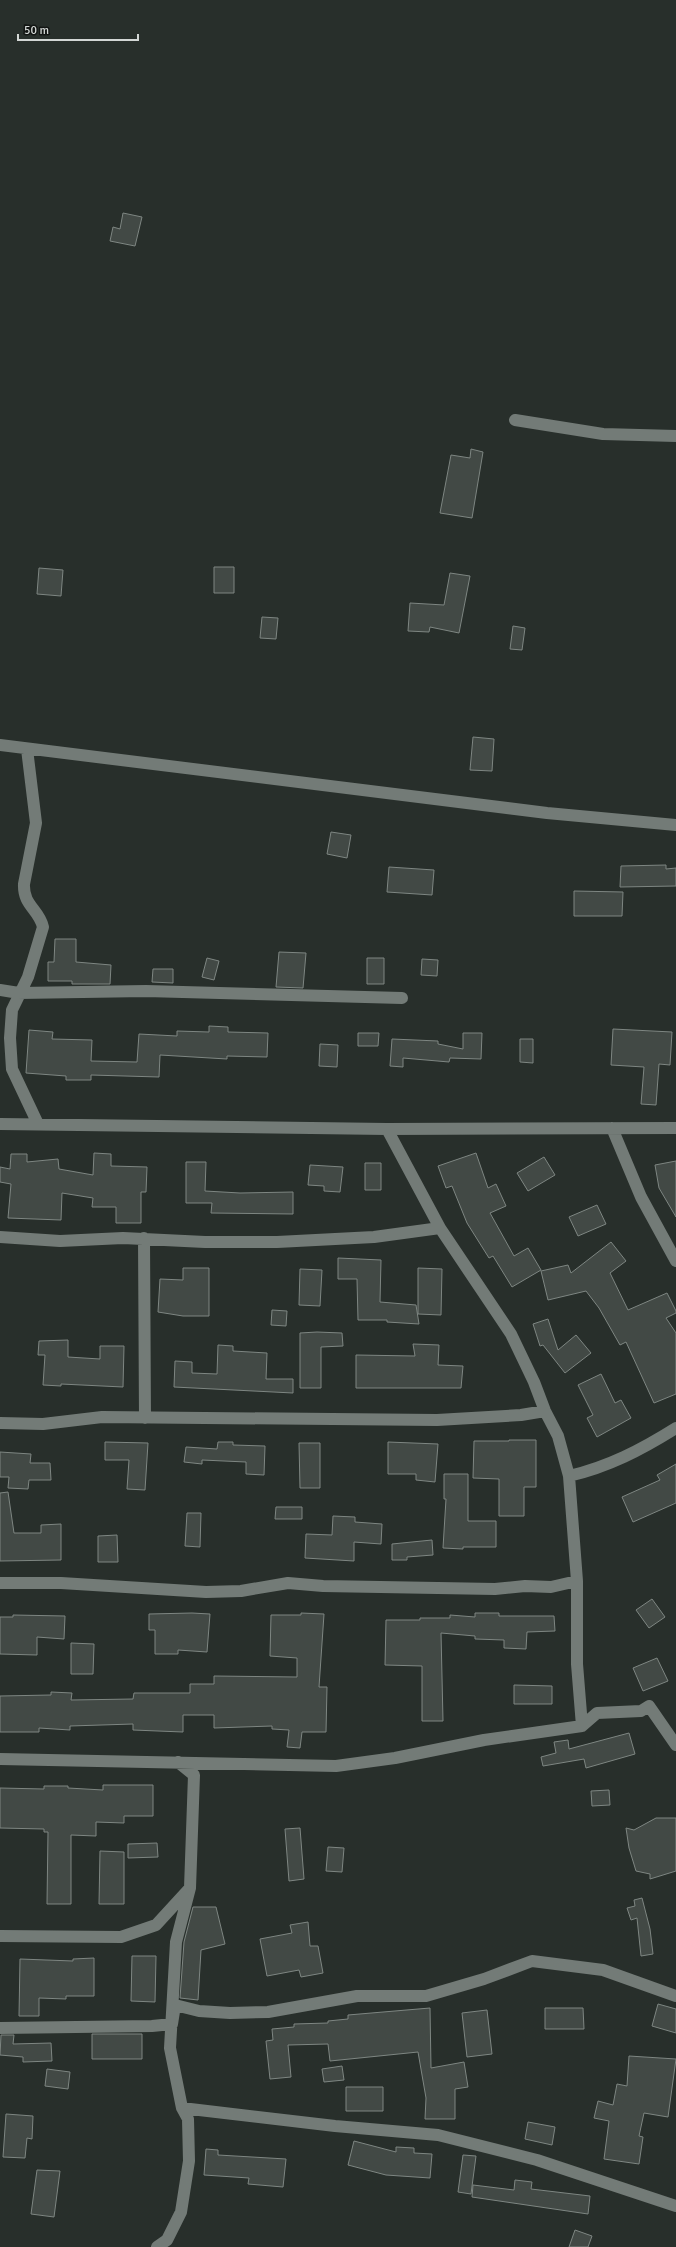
<svg xmlns="http://www.w3.org/2000/svg" width="676" height="2247" font-family="Signika,sans-serif">
	<style>
		.building { fill: #424945; stroke: #7e8682 }
		.lines { fill: none; stroke-linecap: round; stroke-linejoin: round }
		.street { stroke: #737b77; stroke-width: 12 }
	</style>
	<rect width="100%" height="100%" fill="#282f2b"/>
	<!-- building -->
	<path class="building" d="M123,213L142,217L135,246L110,241L113,227L120,229Z
		M471,449L483,452L472,518L440,513L451,455L470,458Z
		M214,567H234V593H214Z
		M39,568L63,570L61,596L37,594Z
		M450,573L470,576L459,633L430,627L429,632L408,631L410,603L444,605Z
		M262,617L278,618L276,639L260,638Z
		M513,626L525,628L522,650L510,649Z
		M473,737L494,739L492,771L470,770Z
		M331,832L351,835L347,858L327,854Z
		M666,865V869L676,868V886L620,887L621,866Z
		M389,867L434,870L432,895L387,892Z
		M574,891L623,892L622,916H574Z
		M55,939H76V962L111,965L110,984H72V981H48V962H54Z
		M279,952L306,953L303,988L276,987Z
		M207,958L219,961L214,980L202,977Z
		M367,958H384V984H367Z
		M422,959L438,960L437,976L421,975Z
		M153,969H173V983L152,982Z
		M209,1026L228,1027V1032L268,1033L267,1057L227,1056V1059L160,1055L159,1077L91,1075V1080H66V1076L26,1073L29,1030L53,1032L52,1039L92,1040L91,1061L137,1062L139,1034L177,1036V1031L209,1032Z
		M613,1029L672,1032L670,1065L659,1064L656,1105L641,1104L644,1067L611,1065Z
		M358,1033H379L378,1046H358Z
		M463,1033H482L481,1059L450,1058L449,1062L403,1058V1067L390,1066L392,1039L438,1041V1044L463,1049Z
		M520,1039H533V1063L520,1062Z
		M320,1044L338,1045L337,1067L319,1066Z
		M94,1153L111,1154V1166L147,1167L146,1192H141V1223H116V1207H92L93,1198L62,1193L61,1220L8,1218L11,1184L0,1182V1167L10,1169L11,1154H27V1162L58,1159L59,1169L93,1175Z
		M476,1153L488,1188L496,1184L506,1206L490,1213L514,1256L528,1248L541,1270L512,1287L493,1256L489,1258L467,1223L452,1186L446,1188L438,1166Z
		M544,1157L555,1175L528,1191L517,1173Z
		M676,1161V1217L659,1188L655,1165Z
		M186,1162H206L205,1191L240,1193L293,1192V1214L211,1213L212,1203H186Z
		M365,1163H381V1190H365Z
		M310,1165L343,1167L340,1192L324,1191V1186L308,1185Z
		M597,1205L606,1224L578,1236L569,1217Z
		M611,1242L626,1261L610,1273L628,1310L667,1293L676,1311V1313L666,1318L676,1333V1394L654,1403L626,1342L620,1345L599,1308L586,1291L548,1300L541,1271L568,1265L571,1273Z
		M338,1258L381,1260L380,1302L416,1305L419,1324L387,1322V1320H358L357,1279H338Z
		M183,1268H209V1316H183L158,1312L160,1279L183,1280Z
		M418,1268L442,1269L441,1315L418,1314Z
		M300,1269L322,1270L320,1306L299,1305Z
		M272,1310L287,1311L286,1326L271,1325Z
		M548,1319L558,1350L576,1335L591,1353L565,1373L543,1345L540,1346L533,1324Z
		M317,1332L342,1333L343,1346L321,1347V1388H300V1333Z
		M68,1340V1357L100,1359V1346H124L123,1387L61,1384V1386L43,1385L45,1355H38L39,1341Z
		M413,1344L439,1345L438,1365L463,1366L461,1388H356V1355L415,1356Z
		M218,1345L233,1346V1351L267,1353L266,1379H293V1393L174,1387L175,1361L192,1362V1373L217,1374Z
		M601,1374L615,1403L621,1400L631,1418L597,1437L587,1418L593,1415L578,1385Z
		M509,1440H536V1487H524V1516H499V1479L473,1478L474,1441H509Z
		M105,1442L148,1443L145,1490L127,1489L129,1460H105Z
		M218,1442H233V1445L265,1446L264,1475L246,1474V1462L202,1460V1464L184,1462L186,1447L217,1449Z
		M388,1442L438,1444L435,1482L416,1480V1474H388Z
		M299,1443H320V1488H300Z
		M0,1452L31,1454L30,1463H50L51,1480H29L28,1489L8,1488L9,1477H0Z
		M676,1464V1503L633,1522L622,1497L660,1480L657,1475Z
		M444,1474H468V1521H496V1547H463V1549L443,1548L446,1499H444Z
		M8,1492L14,1533H41V1525L61,1524V1560L0,1561V1493Z
		M276,1507H302V1519H275Z
		M187,1513H201L200,1547L185,1546Z
		M333,1516L355,1517V1522L382,1524L381,1544L354,1542V1561L305,1558L306,1534L332,1535Z
		M117,1535L118,1562H98V1536Z
		M432,1540L433,1555L407,1557V1560H392V1544Z
		M652,1599L665,1617L649,1628L636,1610Z
		M192,1613L210,1614L207,1652L178,1650V1654H155V1630H149V1614Z
		M301,1613L324,1614L319,1687H327L326,1732H302L300,1748L287,1747L289,1730L272,1729V1726L214,1728V1715H183V1732L133,1730V1724L70,1726V1730L39,1728V1732H0V1696L51,1695V1692L72,1693L71,1700L133,1699L134,1693H190V1684H214V1676L297,1677V1658L270,1656L271,1615H301Z
		M475,1613H499V1616H554L555,1631L527,1632L526,1649L504,1648V1640L475,1639V1636L441,1633L443,1721H422V1666L385,1665L386,1620H420V1618H450V1615L475,1617Z
		M13,1615L65,1616L64,1639L37,1637V1655L0,1654V1617H13Z
		M71,1643L94,1644L93,1674H71Z
		M657,1658L668,1681L643,1691L633,1668Z
		M514,1685L552,1686V1704H514Z
		M629,1733L635,1754L586,1768L584,1759L543,1766L541,1757L556,1753L554,1742L568,1740L569,1749Z
		M103,1785H153V1816H124V1823L96,1822V1836L71,1835V1904H47L48,1832H44V1829L0,1828V1788L44,1789V1786H68V1788L103,1790Z
		M609,1790L610,1805L592,1806L591,1791Z
		M656,1818H676V1871L650,1879V1874L636,1871L629,1848L626,1828L634,1830Z
		M300,1828L304,1879L289,1881L285,1829Z
		M157,1843L158,1857L128,1858V1844Z
		M328,1847L344,1848L342,1872L326,1871Z
		M100,1851L124,1852V1904H99Z
		M642,1898L650,1929L653,1954L641,1956L637,1918L631,1920L627,1908L635,1906L634,1900Z
		M193,1907H216L225,1944L201,1950L198,2000L180,1998L184,1942Z
		M308,1922L310,1946H318L323,1973L301,1977L299,1970L267,1976L260,1939L292,1933L290,1925Z
		M132,1956H156L155,2002L131,2001Z
		M94,1958V1996H66V1999L39,1998V2016H19L20,1959L73,1961V1959Z
		M658,2004L676,2009V2033L652,2026Z
		M430,2008L431,2068L464,2062L468,2087L455,2089V2119H425L426,2098L418,2052L330,2061L328,2044L288,2045L291,2077L270,2079L266,2041L273,2040L272,2029L294,2027V2024L328,2023V2021L348,2019V2015Z
		M545,2008H583L584,2029H545Z
		M487,2010L492,2054L467,2057L462,2013Z
		M92,2034H142V2059H92Z
		M1,2035H14L13,2044L51,2043L52,2061L23,2062V2057L0,2055Z
		M629,2056L676,2059L668,2117L644,2113L639,2136L643,2137L639,2164L604,2159L609,2121L594,2118L598,2101L613,2105L617,2084L627,2086Z
		M342,2066L344,2080L324,2082L322,2069Z
		M47,2069L70,2072L68,2089L45,2086Z
		M346,2087H383V2111H346Z
		M6,2114L33,2116L32,2139L27,2138L25,2158L3,2157Z
		M528,2122L555,2127L552,2145L525,2139Z
		M354,2141L396,2152V2147L414,2148V2153L432,2154L430,2178L386,2175L348,2165Z
		M206,2149L218,2150V2155L286,2159L283,2187L248,2184L249,2178L204,2175Z
		M463,2155L476,2156L471,2194L458,2192Z
		M37,2170L60,2171L54,2217L31,2214Z
		M515,2180L532,2182L531,2189L590,2196L588,2214L472,2197L473,2185L514,2190Z
		M575,2230L592,2236L588,2247H569Z"/>
	<g class="lines">
		<!-- street -->
		<path class="street" d="M515,420L603,434L676,436
			M0,745L547,813L676,825
			M27,749L36,823L24,884C23,906 39,909 43,927L28,977L12,1010L10,1038L12,1069L38,1124
			M0,990L19,993L146,991L402,998
			M0,1124L387,1129L676,1128
			M612,1128L641,1197L676,1261
			M387,1129L440,1228L511,1334L534,1382L545,1411L558,1436L569,1476
			M0,1237L60,1241L123,1238L205,1242H277L374,1237L440,1228
			M144,1238L145,1418
			M0,1423L43,1424L102,1417L437,1420L521,1415L545,1411
			M0,1583H61L206,1592L241,1591L288,1583L323,1586L495,1589L525,1586L551,1587L577,1581
			M582,1726L577,1664V1581L569,1476C608,1467 641,1450 676,1428
			M0,1759L336,1766L395,1758L484,1740L582,1726L597,1713L641,1711L649,1706L676,1745
			M0,1936L121,1937L156,1925L189,1889
			M0,2028L152,2026L172,2024L175,2005L199,2011L230,2013L268,2012L357,1996H426L484,1979L532,1961L603,1970L676,1996
			M182,2108L335,2126L438,2135L537,2160L676,2206
			M157,2247L167,2240L181,2212L189,2161L188,2119L182,2108L170,2048L176,1942L190,1888L194,1775L178,1762"/>
	</g>
	<!-- scale -->
	<path d="M18 34v6h120v-6" fill="none" stroke="#d3d7d5" stroke-width="2"/>
	<text x="24" y="34" font-size="12" fill="#d3d7d5" stroke="#131614" stroke-width="3" paint-order="stroke">50 m</text>
</svg>
